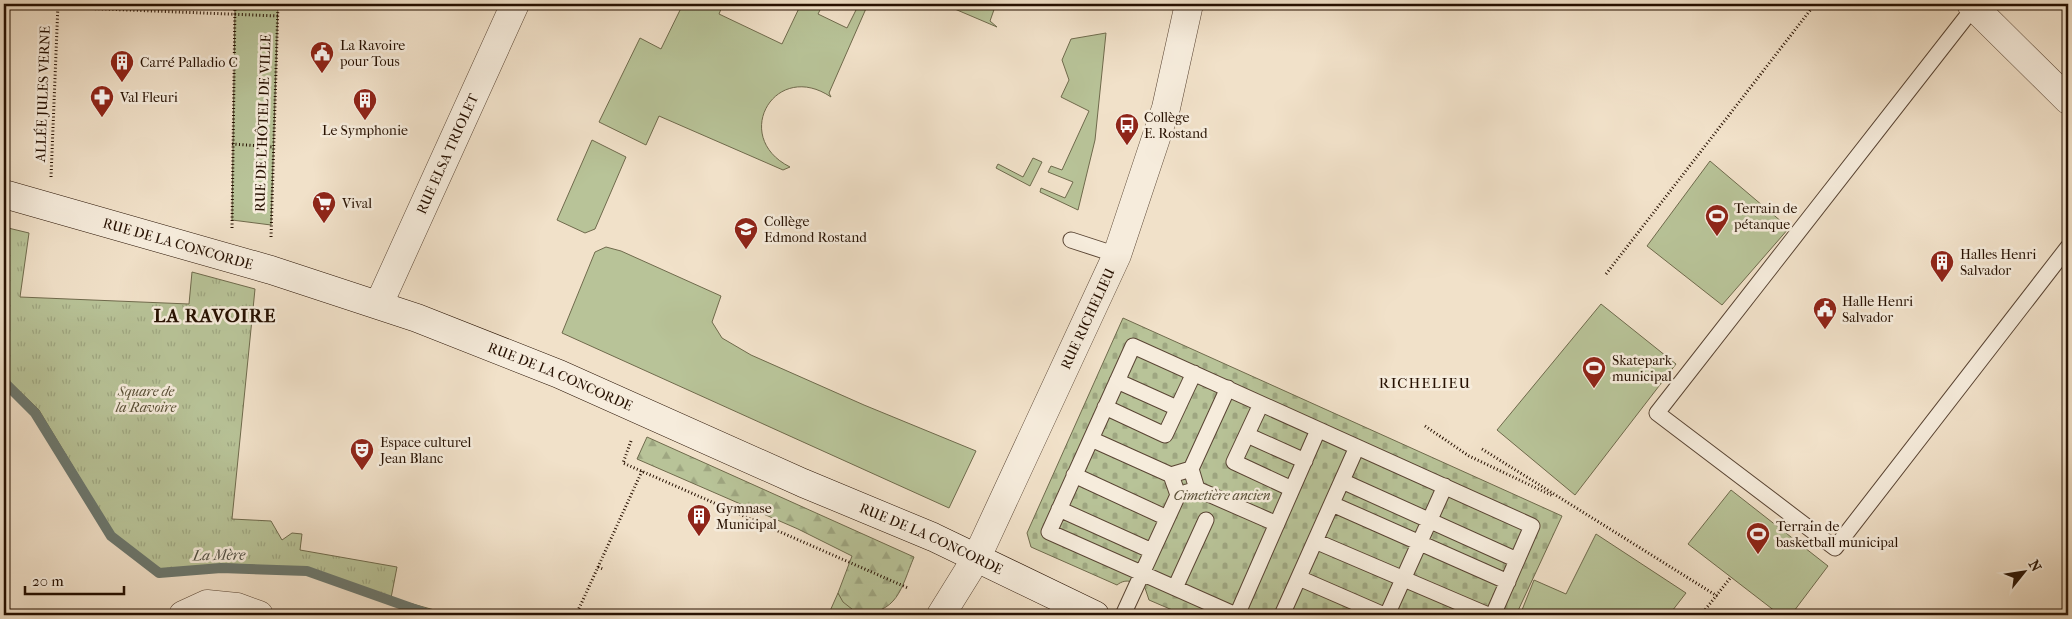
<svg xmlns="http://www.w3.org/2000/svg" width="2072" height="619" font-family="'IM FELL French Canon',serif">
	<style>
		.grass { fill: #b8c398; stroke: #6f6a4c }
		.forest { fill: url(#forest-firs); stroke: #6f6a4c }
		.cemetery { fill: url(#cemetery-stones); stroke: #6f6a4c }
		.park { fill: url(#park-tufts); stroke: #6f6a4c }
		.lines { fill: none; stroke-linecap: round; stroke-linejoin: round }
		.stream { stroke: #6c786f; stroke-width: 10 }
		.lane-casing { stroke: #594433; stroke-width: 17 }
		.street-casing { stroke: #594433; stroke-width: 29 }
		.secondary-casing { stroke: #261001; stroke-width: 29 }
		.path { stroke: #261001; stroke-width: 3; stroke-dasharray: 1 2.5; stroke-linecap: butt }
		.lane { stroke: #f6ecdc; stroke-width: 15 }
		.street { stroke: #f6ecdc; stroke-width: 28 }
		.secondary { stroke: #f6ecdc; stroke-width: 28 }
		.labels { text-anchor: middle; dominant-baseline: central; stroke-width: 5; stroke-linejoin: round; paint-order: stroke }
		.poi-label { font-size: 14px; fill: #261001; stroke: #f6ecdc; text-anchor: start }
		.street-label { font-size: 14px; fill: #261001; stroke: #f6ecdc }
		.park-label { font-size: 14px; font-style: italic; fill: #594f36; stroke: #f6ecdc }
		.neighbourhood-label { font-size: 15px; letter-spacing: 1px; fill: #261001; stroke: #f6ecdc }
		.water-label { font-size: 15px; font-style: italic; fill: #4f4d41; stroke: #f6ecdc }
		.district-label { font-size: 19px; font-weight: bold; letter-spacing: 1px; fill: #261001; stroke: #f6ecdc }
	</style>
	<defs>
		<pattern id="forest-firs" width="22" height="20" patternUnits="userSpaceOnUse" patternTransform="scale(1.25)"><rect width="22" height="20" fill="#b8c398"/><path d="M5 1l3.5 6h-7zM16 11l3.5 6h-7z" fill="#9ea681"/></pattern>
		<pattern id="cemetery-stones" width="16" height="16" patternUnits="userSpaceOnUse" patternTransform="scale(1.25)"><rect width="16" height="16" fill="#b8c398"/><path d="M2 7V4a2 2 0 0 1 4 0v3zM10 15v-3a2 2 0 0 1 4 0v3z" fill="#9ea681"/></pattern>
		<pattern id="park-tufts" width="24" height="20" patternUnits="userSpaceOnUse" patternTransform="scale(1.25)"><rect width="24" height="20" fill="#b8c398"/><path d="M3 7l-1-3M5 7V3M7 7l1-3M15 17l-1-3M17 17v-4M19 17l1-3" fill="none" stroke="#9ea681"/></pattern>
	</defs>
	<rect width="100%" height="100%" fill="#f1e1c9"/>
	<filter id="stains"><feTurbulence type="fractalNoise" baseFrequency=".004" numOctaves="4"/><feColorMatrix values="0 0 0 0 .2 0 0 0 0 .09 0 0 0 0 .02 0 0 0 .5 -.17"/></filter>
	<radialGradient id="worn" r=".72"><stop offset=".6" stop-color="#630" stop-opacity="0"/><stop offset="1" stop-color="#630" stop-opacity=".3"/></radialGradient>
	<!-- grass -->
	<path class="grass" d="M235,4H278L271,225L232,220Z
		M683,4H723L719,14L782,44L801,4H823L818,14L847,28L859,4H868L829,93L831,97C775,59 730,137 790,167L783,170L659,116L646,145L599,122L640,38L661,49Z
		M943,4H996L990,21L997,27Z
		M1106,33L1095,140L1078,210L1040,192L1041,188L1065,198L1073,182L1048,172L1051,166L1062,170L1089,111L1061,97L1069,80L1062,60L1071,39Z
		M592,140L626,157L595,229L585,233L557,220Z
		M1033,158L1042,162L1030,186L996,168L998,164L1023,177Z
		M1710,161L1789,228L1722,305L1647,246Z
		M606,247L621,251L721,296L712,322L722,338L751,355L864,405L976,451L949,508L562,333L595,252Z
		M1601,304L1676,364L1575,495L1497,430Z
		M1731,490L1828,566L1791,615H1780L1688,544Z
		M1596,534L1686,593L1669,615H1520L1534,580L1566,594Z
		M838,593C846,607 865,615 880,612L885,615H832L833,612L830,611Z"/>
	<!-- forest -->
	<path class="forest" d="M647,437L914,557C901,588 898,615 857,613L843,602L838,593L852,556L798,529L637,459Z
		M391,598L438,611L444,615H412Z"/>
	<!-- cemetery -->
	<path class="cemetery" d="M1123,318L1562,516L1516,615H1184L1149,600L1145,588C1135,583 1127,577 1117,585L1031,547L1027,533Z"/>
	<!-- park -->
	<path class="park" d="M4,227L29,233L20,297L189,304L192,272L255,289L232,519L271,521L282,540L292,533L302,534L300,550L397,567L391,598L307,568L228,564L160,569L113,533L39,410L4,376Z"/>
	<g class="lines">
		<!-- stream -->
		<path class="stream" d="M4,382L35,413L111,536L159,573L221,568L307,571L431,615"/>
		<!-- lane casing -->
		<g class="lane-casing">
			<path id="lane" d="M1974,7L1657,413L1835,548L2068,247
				M1071,240L1117,255
				M1117,381L1177,408
				M1261,404L1234,462L1292,489
				M1105,407L1165,435L1194,373
				M1247,435L1305,461
				M1091,439L1171,475
				M1191,469L1171,475L1178,495L1197,489L1191,469L1228,388
				M1074,475L1167,518
				M1342,481L1517,560
				M1197,489L1277,524
				M1332,504L1508,582
				M1059,509L1152,551
				M1315,541L1488,615
				M1299,578L1384,615
				M1175,588L1206,520
				M1123,615L1178,495
				M1236,615L1049,532L1133,346L1532,526L1493,615
				M1237,615L1318,430
				M1282,615L1357,447
				M1387,615L1445,486"/>
		</g>
		<!-- street casing -->
		<g class="street-casing">
			<g id="street">
				<path d="M1971,4L2068,100"/>
				<path id="s1" d="M379,304L515,4"/>
				<path d="M183,615L207,604L237,607L259,615"/>
				<path id="s2" d="M941,615L977,557L1117,255L1166,108L1189,4"/>
			</g>
		</g>
		<!-- secondary casing -->
		<g class="secondary-casing">
			<g id="secondary">
				<path id="s3" d="M4,194L271,270L417,318L559,374L803,483L933,537L1095,615"/>
			</g>
		</g>
		<!-- path -->
		<path class="path" d="M4,5L278,16
			M232,144L273,147
			M51,177L58,4
			M232,228L235,4
			M271,237L278,4
			M1606,274L1815,4
			M1425,426L1469,456L1553,496
			M631,441L623,463L908,588
			M1482,449L1717,596
			M598,567L603,569
			M576,615L642,471
			M1701,615L1731,577"/>
		<!-- lane -->
		<use href="#lane" class="lane"/>
		<!-- street -->
		<use href="#street" class="street"/>
		<!-- secondary -->
		<use href="#secondary" class="secondary"/>
	</g>
	<!-- icons -->
	<defs>
		<g id="civic-pin" transform="scale(1.25)"><path d="M0 17L-7.5 6A9.5 9.5 0 1 1 7.5 6Z" fill="#8f2418" stroke="#f6ecdc"/><path d="M-.6-6.5H3V-4.5H.6V-3L4-1V1h2V6H-6V1h2V-1L-.6-3ZM-1.2 2.5V6h2.4V2.5Z" fill="#fff"/></g>
		<g id="building-pin" transform="scale(1.25)"><path d="M0 17L-7.5 6A9.5 9.5 0 1 1 7.5 6Z" fill="#8f2418" stroke="#f6ecdc"/><path d="M-4-6H4V6H1V3H-1V6H-4ZM-2.5-4.3h1.7v1.8h-1.7ZM.8-4.3h1.7v1.8H.8ZM-2.5-1h1.7V.8h-1.7ZM.8-1h1.7V.8H.8Z" fill="#fff"/></g>
		<g id="pharmacy-pin" transform="scale(1.25)"><path d="M0 17L-7.5 6A9.5 9.5 0 1 1 7.5 6Z" fill="#8f2418" stroke="#f6ecdc"/><path d="M-2-6h4v4h4v4h-4v4h-4v-4h-4v-4h4Z" fill="#fff"/></g>
		<g id="bus-pin" transform="scale(1.25)"><path d="M0 17L-7.5 6A9.5 9.5 0 1 1 7.5 6Z" fill="#8f2418" stroke="#f6ecdc"/><path d="M-5-6H5V4H4V6H2V4H-2V6H-4V4H-5ZM-3.5-4V0h7V-4ZM-3.5 1.2v1.5H-2V1.2ZM2 1.2v1.5H3.5V1.2Z" fill="#fff"/></g>
		<g id="supermarket-pin" transform="scale(1.25)"><path d="M0 17L-7.5 6A9.5 9.5 0 1 1 7.5 6Z" fill="#8f2418" stroke="#f6ecdc"/><path d="M-6-5.5h2.5l.6 2H6L4.5 2H-2.5L-4.4-4H-6ZM-1.5 3.2a1.3 1.3 0 1 0 .1 0ZM3 3.2a1.3 1.3 0 1 0 .1 0Z" fill="#fff"/></g>
		<g id="stadium-pin" transform="scale(1.25)"><path d="M0 17L-7.5 6A9.5 9.5 0 1 1 7.5 6Z" fill="#8f2418" stroke="#f6ecdc"/><path d="M0-5a6.5 5 0 1 0 0 10a6.5 5 0 1 0 0-10ZM-3.5-1.8h7v3.6h-7Z" fill="#fff"/></g>
		<g id="school-pin" transform="scale(1.25)"><path d="M0 17L-7.5 6A9.5 9.5 0 1 1 7.5 6Z" fill="#8f2418" stroke="#f6ecdc"/><path d="M0-5L7-2L0 1L-7-2ZM-4 1L0 2.5L4 1V4Q0 6-4 4Z" fill="#fff"/></g>
		<g id="theatre-pin" transform="scale(1.25)"><path d="M0 17L-7.5 6A9.5 9.5 0 1 1 7.5 6Z" fill="#8f2418" stroke="#f6ecdc"/><path d="M-5-5.5Q0-4 5-5.5V0Q5 5 0 6Q-5 5-5 0ZM-3.3-2.5H-1v1.5H-3.3ZM1-2.5H3.3v1.5H1ZM-2.8 1Q0 5.5 2.8 1Z" fill="#fff"/></g>
	</defs>
	<g fill-rule="evenodd">
		<use href="#civic-pin" x="322" y="53"/>
		<use href="#building-pin" x="122" y="62"/>
		<use href="#pharmacy-pin" x="102" y="97"/>
		<use href="#building-pin" x="365" y="100"/>
		<use href="#bus-pin" x="1127" y="125"/>
		<use href="#supermarket-pin" x="324" y="203"/>
		<use href="#stadium-pin" x="1717" y="216"/>
		<use href="#school-pin" x="746" y="229"/>
		<use href="#building-pin" x="1942" y="262"/>
		<use href="#civic-pin" x="1825" y="309"/>
		<use href="#stadium-pin" x="1594" y="368"/>
		<use href="#theatre-pin" x="362" y="450"/>
		<use href="#building-pin" x="699" y="516"/>
		<use href="#stadium-pin" x="1758" y="534"/>
	</g>
	<g class="labels">
		<!-- poi labels -->
		<g class="poi-label">
			<text x="340" y="45">La Ravoire<tspan x="340" dy="16">pour Tous</tspan></text>
			<text x="140" y="62">Carré Palladio C</text>
			<text x="120" y="97">Val Fleuri</text>
			<text x="1144" y="117">Collège<tspan x="1144" dy="16">E. Rostand</tspan></text>
			<text x="365" y="130" text-anchor="middle">Le Symphonie</text>
			<text x="342" y="203">Vival</text>
			<text x="1734" y="208">Terrain de<tspan x="1734" dy="16">pétanque</tspan></text>
			<text x="764" y="221">Collège<tspan x="764" dy="16">Edmond Rostand</tspan></text>
			<text x="1960" y="254">Halles Henri<tspan x="1960" dy="16">Salvador</tspan></text>
			<text x="1842" y="301">Halle Henri<tspan x="1842" dy="16">Salvador</tspan></text>
			<text x="1612" y="360">Skatepark<tspan x="1612" dy="16">municipal</tspan></text>
			<text x="380" y="442">Espace culturel<tspan x="380" dy="16">Jean Blanc</tspan></text>
			<text x="716" y="508">Gymnase<tspan x="716" dy="16">Municipal</tspan></text>
			<text x="1776" y="526">Terrain de<tspan x="1776" dy="16">basketball municipal</tspan></text>
		</g>
		<!-- street labels -->
		<g class="street-label">
			<text transform="translate(43 94) rotate(-88)">ALLÉE JULES VERNE</text>
			<text transform="translate(263 123) rotate(-88)">RUE DE L'HÔTEL DE VILLE</text>
			<text stroke="none"><textPath href="#s1" startOffset="165">RUE ELSA TRIOLET</textPath></text>
			<text stroke="none"><textPath href="#s3" startOffset="181">RUE DE LA CONCORDE</textPath></text>
			<text stroke="none"><textPath href="#s2" startOffset="331">RUE RICHELIEU</textPath></text>
			<text stroke="none"><textPath href="#s3" startOffset="586">RUE DE LA CONCORDE</textPath></text>
			<text stroke="none"><textPath href="#s3" startOffset="991">RUE DE LA CONCORDE</textPath></text>
		</g>
		<!-- park labels -->
		<g class="park-label">
			<text x="146" y="391">Square de<tspan x="146" dy="16">la Ravoire</tspan></text>
			<text x="1222" y="495">Cimetière ancien</text>
		</g>
		<!-- neighbourhood labels -->
		<g class="neighbourhood-label">
			<text x="1425" y="383">RICHELIEU</text>
		</g>
		<!-- water labels -->
		<g class="water-label">
			<text transform="translate(219 555) rotate(-1)">La Mère</text>
		</g>
		<!-- district labels -->
		<g class="district-label">
			<text x="215" y="316">LA RAVOIRE</text>
		</g>
	</g>
	<!-- margin -->
	<rect width="2072" height="619" fill="none" stroke="#f1e1c9" stroke-width="20"/>
	<rect x="5" y="5" width="2062" height="609" fill="none" stroke="#261001" stroke-width="2.5"/>
	<rect x="10" y="10" width="2052" height="599" fill="none" stroke="#261001"/>
	<!-- north arrow -->
	<g transform="translate(2024 572) rotate(60)" stroke="#f6ecdc" stroke-width="4" paint-order="stroke">
	<path d="M0-4L9 19L0 12L-9 19Z" fill="#261001"/>
	<text y="-8" font-size="14" font-weight="bold" text-anchor="middle" fill="#261001">N</text>
	</g>
	<!-- scale -->
	<path d="M25 586v8h99v-8" fill="none" stroke="#261001" stroke-width="2.5"/>
	<text x="32" y="586" font-size="15" fill="#261001" stroke="#f6ecdc" stroke-width="4" paint-order="stroke">20 m</text>
	<rect width="100%" height="100%" filter="url(#stains)"/>
	<rect width="100%" height="100%" fill="url(#worn)"/>
</svg>
